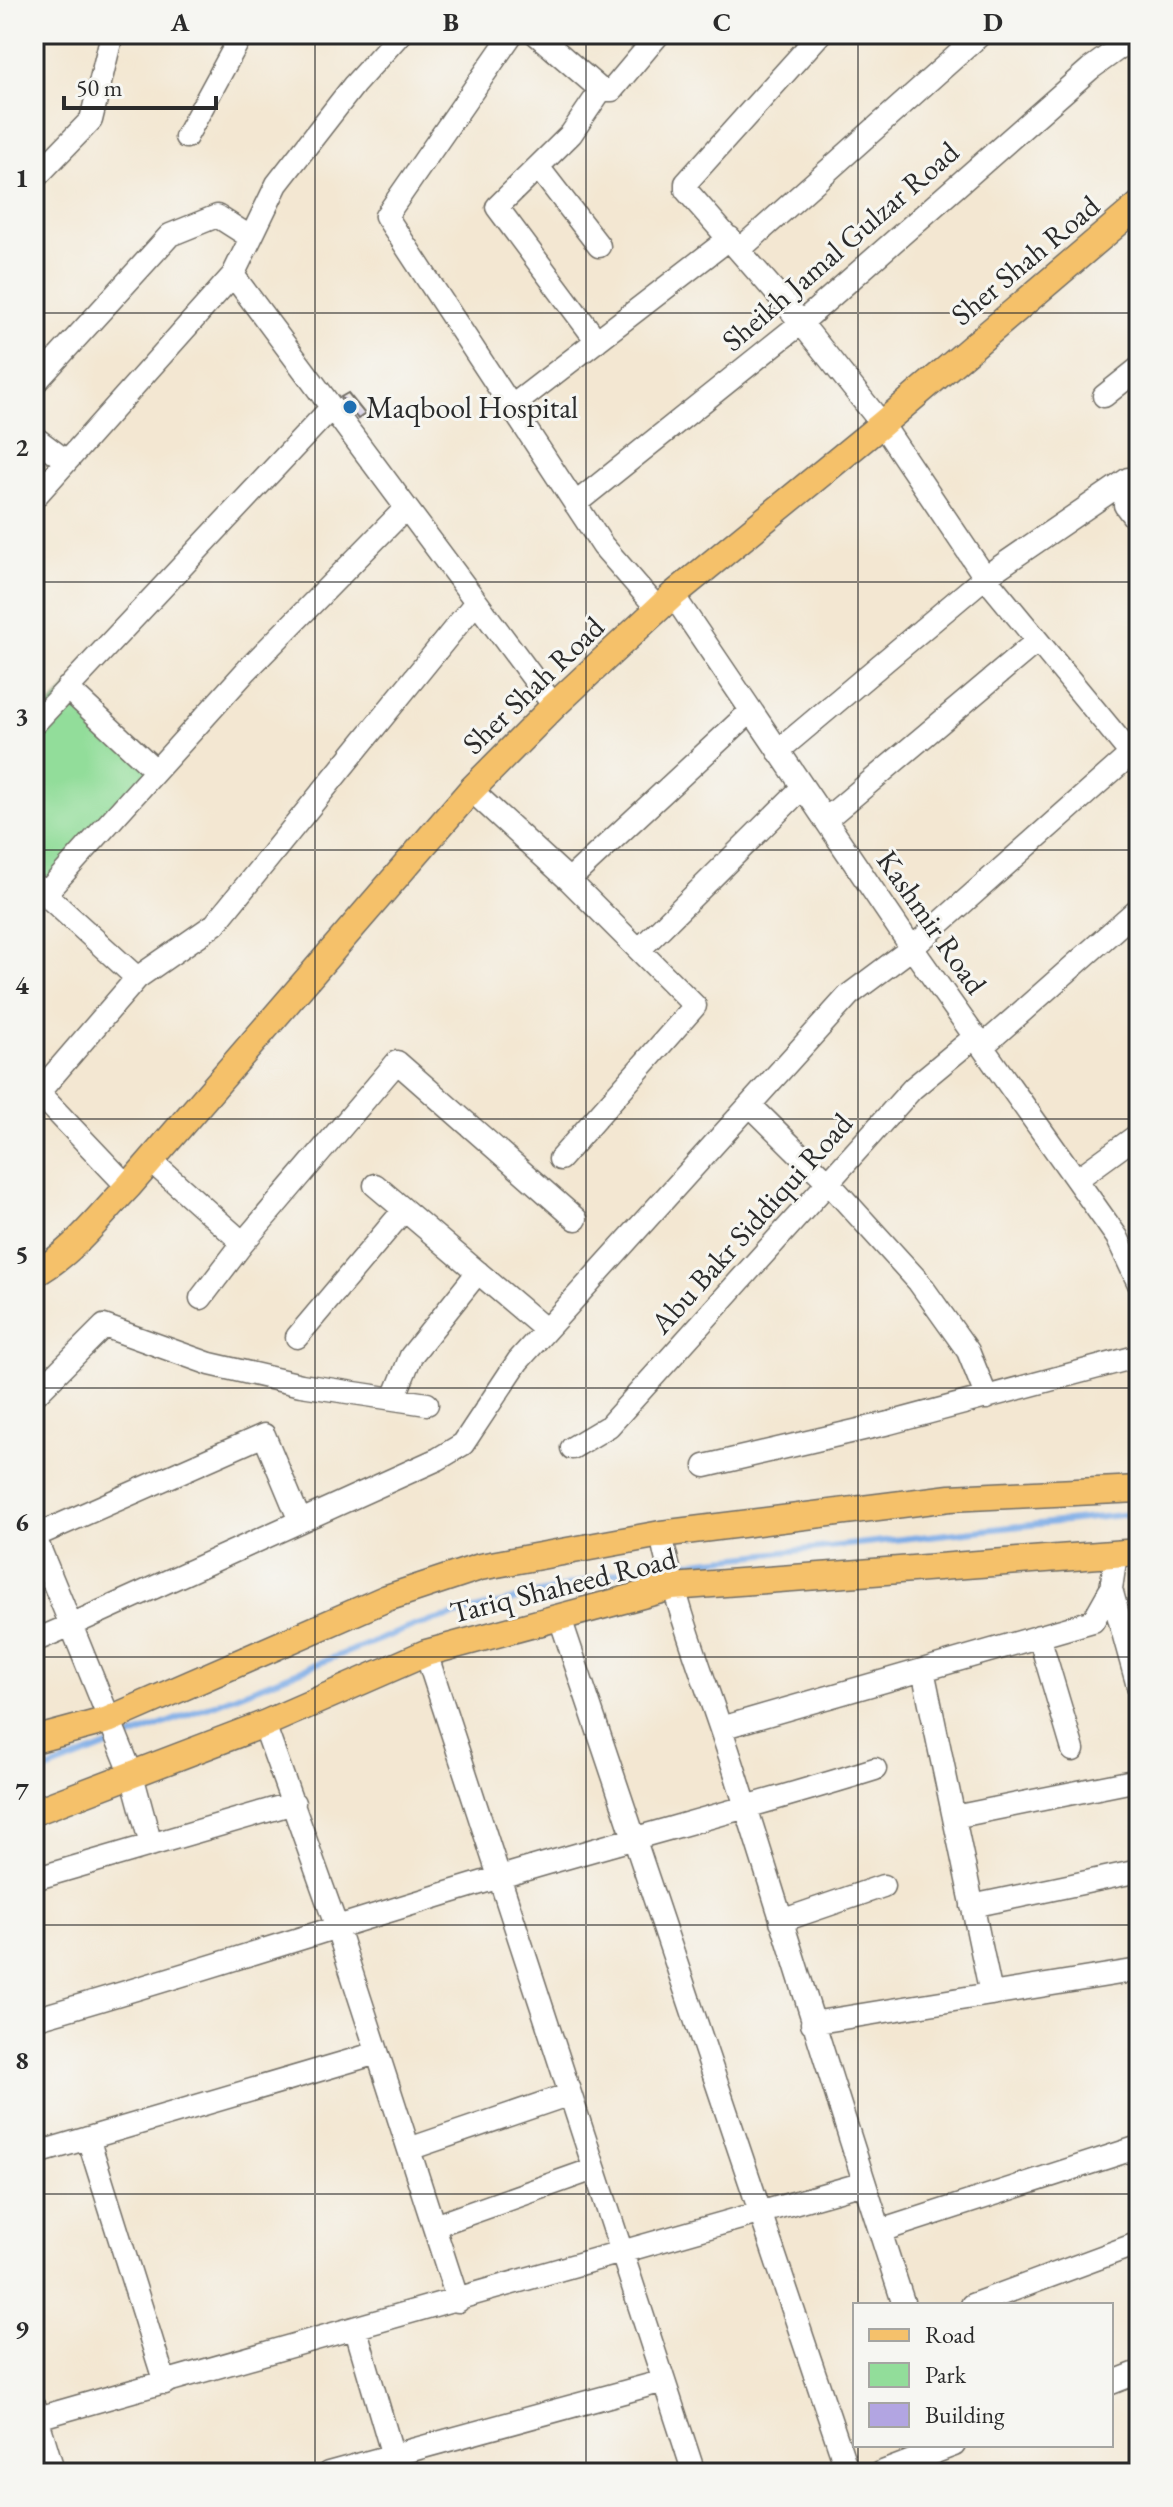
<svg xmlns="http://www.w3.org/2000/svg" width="1173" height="2507" font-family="'EB Garamond',serif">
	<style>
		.green { fill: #92dd9a; stroke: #5e8462; stroke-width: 2 }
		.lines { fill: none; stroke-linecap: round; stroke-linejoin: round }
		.stream { stroke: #7cabe6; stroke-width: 6 }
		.building { fill: #b2a5e2 }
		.minor-casing { stroke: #716d65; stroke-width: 25 }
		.major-casing { stroke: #716d65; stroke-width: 29 }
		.minor { stroke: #fff; stroke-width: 22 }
		.major { stroke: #f5c16b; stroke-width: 26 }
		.grid { fill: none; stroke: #2b2b2b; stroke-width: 2; stroke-opacity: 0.55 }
		.poi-dot { fill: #1f6fb2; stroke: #f6f6f2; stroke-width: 3 }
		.labels { text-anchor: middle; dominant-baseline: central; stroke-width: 6; stroke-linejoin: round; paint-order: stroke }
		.street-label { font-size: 30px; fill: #2b2b2b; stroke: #f6f6f2 }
		.poi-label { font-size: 30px; fill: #2b2b2b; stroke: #f6f6f2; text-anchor: start }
		.neatline { fill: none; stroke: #2b2b2b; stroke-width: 3 }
		.grid-label { font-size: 26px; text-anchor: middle; font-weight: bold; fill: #2b2b2b }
	</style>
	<rect width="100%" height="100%" fill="#f6f6f2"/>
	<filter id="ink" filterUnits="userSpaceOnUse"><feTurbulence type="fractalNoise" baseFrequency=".0125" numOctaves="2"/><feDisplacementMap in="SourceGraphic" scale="16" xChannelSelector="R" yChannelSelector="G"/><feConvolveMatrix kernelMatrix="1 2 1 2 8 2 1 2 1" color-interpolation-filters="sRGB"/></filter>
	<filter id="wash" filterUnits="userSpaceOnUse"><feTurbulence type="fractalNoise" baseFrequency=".006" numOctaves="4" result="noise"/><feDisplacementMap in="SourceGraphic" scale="32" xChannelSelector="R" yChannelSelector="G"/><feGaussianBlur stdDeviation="1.8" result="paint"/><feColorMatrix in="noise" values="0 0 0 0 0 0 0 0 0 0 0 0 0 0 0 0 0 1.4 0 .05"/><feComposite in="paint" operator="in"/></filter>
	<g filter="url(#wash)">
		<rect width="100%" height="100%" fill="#f3e7d2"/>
		<!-- green -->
		<path class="green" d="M67,688L156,771L45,894L34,884V724Z"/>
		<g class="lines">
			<!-- stream -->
			<path class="stream" d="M674,1564L1139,1513
				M123,1740L414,1626L631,1569L662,1565
				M34,1775L113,1744"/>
		</g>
		<g id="blocks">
			<!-- building -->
			<path class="building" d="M348,393L365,414L358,419L341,397Z"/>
		</g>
	</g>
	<g filter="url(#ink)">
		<use href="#blocks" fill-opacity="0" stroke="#716d65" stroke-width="2"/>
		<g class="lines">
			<!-- minor casing -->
			<g class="minor-casing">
				<path id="minor" d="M512,34L386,216L603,546L658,609
					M536,34L601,90H612L659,34
					M820,34L686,183V190L785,303L882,424L985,577L1131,754L1139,747
					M186,137L242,34
					M538,167L599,246
					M34,179L91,120L112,34
					M739,250L981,34
					M233,275L554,706
					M597,341L497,207L571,134L601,90
					M34,384L170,235L217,216L250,237
					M1104,396L1139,368
					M511,407L730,238
					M34,437L66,461
					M1139,494L1125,505L1139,524
					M34,498L233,275L277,184L354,85L400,34
					M575,504L801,323L1090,69L1134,37L1139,44
					M673,595L912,948L1117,1237L1139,1284
					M67,688L156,771
					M34,724L331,408
					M778,751L985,577L1128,479
					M471,790L569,880L751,711
					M825,820L1036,642
					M35,885L137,978
					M45,894L247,670L406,508
					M639,950L803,787
					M983,1046L1139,908
					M34,1088L128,1187
					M38,1093L137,978L215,924L476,602
					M750,1105L828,1182L918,1281L968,1351L987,1398
					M560,1159L695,1006L569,880
					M151,1161L243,1243L201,1298
					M1077,1179L1139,1134
					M375,1185L546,1330
					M243,1243L397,1062L576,1219
					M297,1337L404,1210
					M34,1396L104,1326L210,1364L301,1385L427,1404
					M394,1398L411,1356L478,1272
					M572,1448L609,1426L913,1088L976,1036
					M705,1466L889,1423L1139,1356
					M661,1534C677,1615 710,1692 735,1772C791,1950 846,2128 904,2305
					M34,1535L71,1625L34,1641
					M35,1536L264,1435L300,1521
					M1111,1589L1139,1690
					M560,1618L848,2473
					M1039,1636L1073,1750
					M426,1653L694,2473
					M923,1670L991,1994
					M264,1724L337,1928L458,2301
					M721,1728L1093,1621L1111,1589L1116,1554
					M954,1817L1133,1781
					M151,1845L132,1775L71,1625L438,1459L463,1444L518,1361L849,995L912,948L1131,754
					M34,1879L294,1803
					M972,1906L1139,1871
					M781,1921L883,1886
					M34,2019C189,1975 343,1924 497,1878C623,1840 750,1808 875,1769
					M812,2023L1139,1970
					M88,2138L165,2383
					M409,2149L570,2094
					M34,2154L377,2053
					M434,2226L594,2169
					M880,2231L1139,2147
					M972,2305L1139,2243
					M356,2330L398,2473
					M1111,2383L1139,2372
					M34,2407L54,2473
					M34,2419L864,2183
					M328,2473L664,2381
					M880,2473L954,2445"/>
			</g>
			<!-- major casing -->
			<g class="major-casing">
				<path id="major" d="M34,1274C72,1254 99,1217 128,1187L471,790L554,706L673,595L882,424L1139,205
					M34,1740L108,1720L387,1598L480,1567L661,1534L950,1498L1139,1489
					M34,1812L264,1724L426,1653L672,1587L1139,1552"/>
			</g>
			<!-- minor -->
			<use href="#minor" class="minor"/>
			<!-- major -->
			<use href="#major" class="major"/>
		</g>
	</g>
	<!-- grid -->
	<path class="grid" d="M315,34V2473M586,34V2473M858,34V2305M34,313H1139M34,582H1139M34,850H1139M34,1119H1139M34,1388H1139M34,1657H1139M34,1925H1139M34,2194H1139M858,2445V2473"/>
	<!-- markers -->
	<circle class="poi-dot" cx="350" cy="407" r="8"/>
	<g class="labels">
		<!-- street labels -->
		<g class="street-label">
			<text transform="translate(840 246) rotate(-41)">Sheikh Jamal Gulzar Road</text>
			<text transform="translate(1025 260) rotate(-40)">Sher Shah Road</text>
			<text transform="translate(533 685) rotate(-44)">Sher Shah Road</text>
			<text transform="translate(932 922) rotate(55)">Kashmir Road</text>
			<text transform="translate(751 1223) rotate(-48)">Abu Bakr Siddiqui Road</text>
			<text transform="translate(563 1585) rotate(-14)">Tariq Shaheed Road</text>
		</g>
		<!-- poi labels -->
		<g class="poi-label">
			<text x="366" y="407">Maqbool Hospital</text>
		</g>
	</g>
	<!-- margin -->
	<rect width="1173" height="2507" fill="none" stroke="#f6f6f2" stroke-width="88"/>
	<!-- legend -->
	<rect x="853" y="2303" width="260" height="144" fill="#f6f6f2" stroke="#a5a5a2" stroke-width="2"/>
	<rect x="869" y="2329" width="40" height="12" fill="#f5c16b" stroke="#a5a5a2" stroke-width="2"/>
	<text x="925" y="2343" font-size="24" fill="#2b2b2b">Road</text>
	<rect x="869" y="2363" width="40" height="24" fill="#92dd9a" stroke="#a5a5a2" stroke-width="2"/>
	<text x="925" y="2383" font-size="24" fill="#2b2b2b">Park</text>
	<rect x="869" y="2403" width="40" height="24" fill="#b2a5e2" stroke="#a5a5a2" stroke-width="2"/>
	<text x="925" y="2423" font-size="24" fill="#2b2b2b">Building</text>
	<!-- scale -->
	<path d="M64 96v12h152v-12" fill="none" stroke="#2b2b2b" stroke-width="4"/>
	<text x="76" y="96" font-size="24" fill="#2b2b2b" stroke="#f6f6f2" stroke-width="6" paint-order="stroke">50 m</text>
	<rect x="44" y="44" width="1085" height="2419" class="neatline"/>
	<g class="grid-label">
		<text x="180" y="31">A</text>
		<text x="451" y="31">B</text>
		<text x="722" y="31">C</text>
		<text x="993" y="31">D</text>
		<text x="22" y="187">1</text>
		<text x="22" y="456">2</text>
		<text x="22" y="725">3</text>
		<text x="22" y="994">4</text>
		<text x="22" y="1263">5</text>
		<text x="22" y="1531">6</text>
		<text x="22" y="1800">7</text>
		<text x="22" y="2069">8</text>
		<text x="22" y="2338">9</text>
	</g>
</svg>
